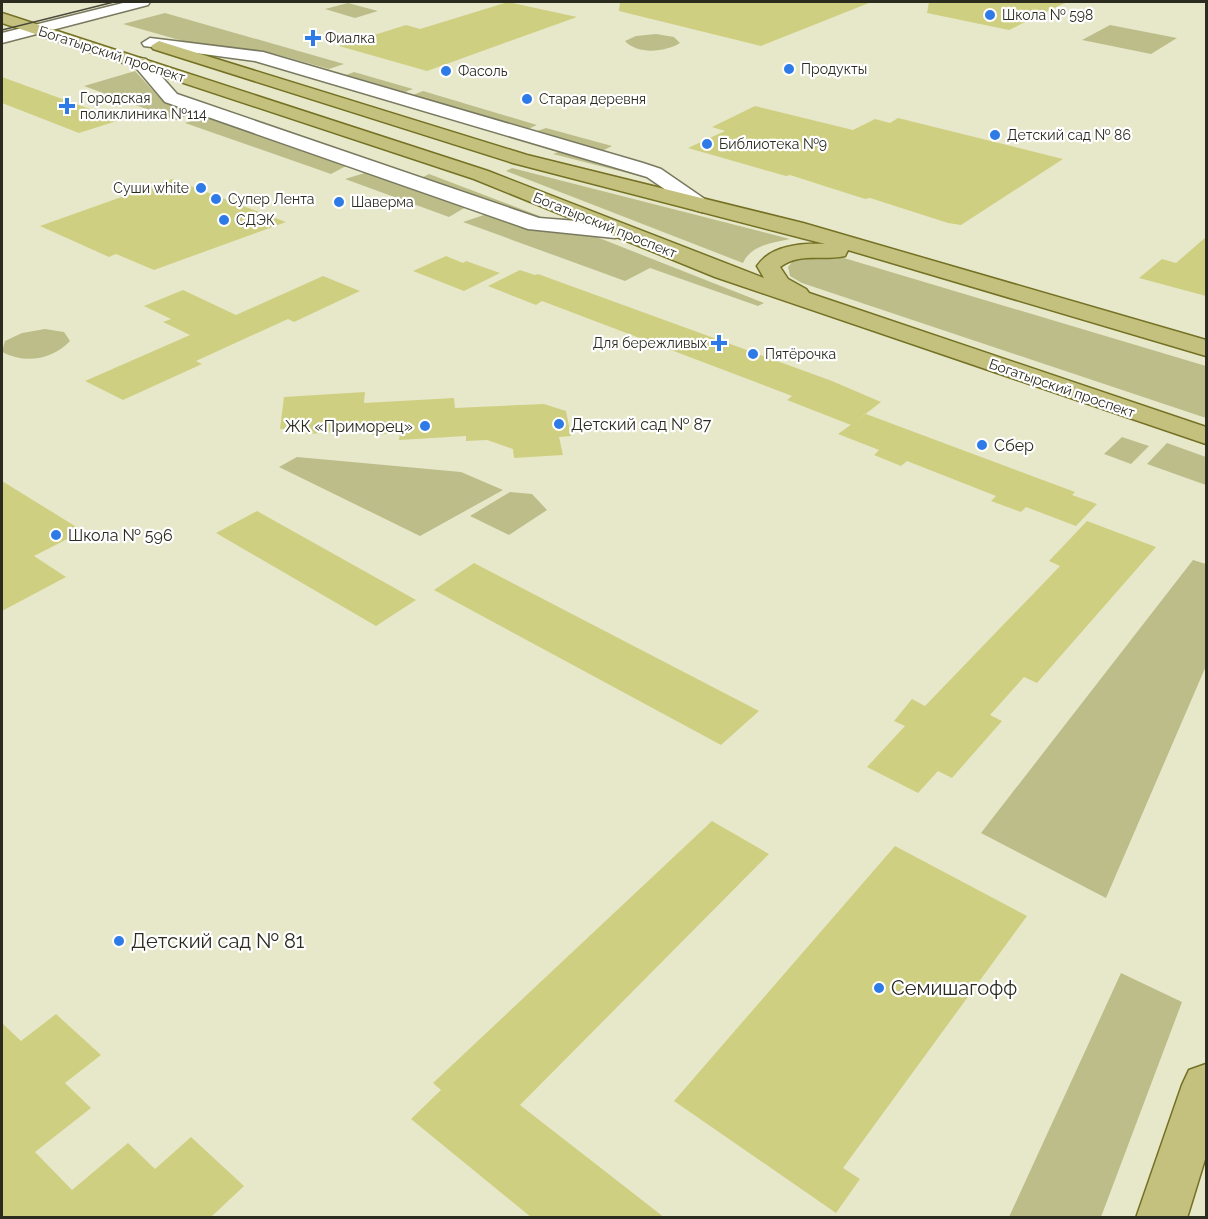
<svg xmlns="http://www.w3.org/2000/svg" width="1208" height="1219" font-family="Raleway,sans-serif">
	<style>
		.green { fill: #bdbd8a }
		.building { fill: #cfcf82 }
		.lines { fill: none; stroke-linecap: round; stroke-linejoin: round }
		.minor-casing { stroke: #79795f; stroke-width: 3 }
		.major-casing { stroke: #747124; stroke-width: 3 }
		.minor { fill: #fff; fill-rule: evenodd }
		.major { fill: #c3c17d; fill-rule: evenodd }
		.tram { stroke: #4c4c3e; stroke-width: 1.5 }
		.poi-dot { fill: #2e7be7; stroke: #fff; stroke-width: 2 }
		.labels { text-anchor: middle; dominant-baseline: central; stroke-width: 4.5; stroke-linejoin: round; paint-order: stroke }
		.far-poi-label { font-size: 14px; fill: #2b2b20; stroke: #fff; text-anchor: start }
		.far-street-label { font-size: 14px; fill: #2b2b20; stroke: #fff }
		.poi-label { font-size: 16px; fill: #2b2b20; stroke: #fff; text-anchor: start }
		.near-poi-label { font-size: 20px; fill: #2b2b20; stroke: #fff; text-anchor: start }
	</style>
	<rect width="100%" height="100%" fill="#e7e8ca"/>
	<!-- green -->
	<path class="green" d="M348,3L378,11L355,18L325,9Z
		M165,13L344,64L329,69L275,54L197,45L123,24Z
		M1110,25L1177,38L1151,54L1082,40Z
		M656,34L674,37L680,43C665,52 638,55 625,41L636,36Z
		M135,71L159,97L193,111V113L176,120L84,86Z
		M354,72L413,89L405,92L346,75Z
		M423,91L537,125L528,129L413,95Z
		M215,117L348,165L331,174L185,123L200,118Z
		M546,128L612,146L602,151L537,131Z
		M561,151L643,174L655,180L553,154Z
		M512,168L790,239C772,243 751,245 743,263L506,171Z
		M368,172L466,207L449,217L345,179Z
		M429,174L550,220L538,219L421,178Z
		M487,214L589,234L764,303L758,306L650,268L625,281L463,222Z
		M826,255L844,258L1206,366V418L802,283L790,276L788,267L794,260Z
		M45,329L64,332L70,341C52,360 25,364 2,352L5,341L22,333Z
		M1122,437L1149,446L1131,464L1104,454Z
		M1167,443L1206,457V485L1147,464Z
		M297,457L461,472L503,490L420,536L279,467Z
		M510,492L532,494L547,510L509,535L470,516Z
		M1193,560L1206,564V666L1106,898L981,833Z
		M1121,973L1182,1002L1101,1217H1009Z"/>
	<!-- building -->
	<path class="building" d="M508,2L577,17L427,71L339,46L406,25L420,29Z
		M620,2H869V3L761,46L619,11Z
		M929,2H1067L1009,30L927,13Z
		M2,77L120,120L79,133L2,103Z
		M755,106L853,130L875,119L890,123L898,118L1063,159L961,225L948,223L870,198L865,199L790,175L786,176L688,148L725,131L712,127Z
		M172,179L286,222L154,270L116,254L109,257L40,226Z
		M1206,237V296L1139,278L1162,259L1176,263Z
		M446,256L463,263L466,261L500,273L464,291L413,271Z
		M520,270L535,275L538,274L832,381L881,402L851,425L787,400L792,396L542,301L536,305L488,286Z
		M323,276L360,291L294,322L288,319L196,361L202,364L123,400L85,381L190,335L163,322L171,319L144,306L183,290L236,315Z
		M365,392L364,403L454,398L455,408L544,404L566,411L571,436L559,437L563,455L514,458L513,449L487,440L466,441V436L399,440L400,433L372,435L373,430L306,434L307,427L280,429L284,397Z
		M866,414L1075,492L1072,495L1097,504L1076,526L1026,507L1021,512L991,501L996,496L907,461L901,466L874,455L879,450L838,434Z
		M2,481L83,531L34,556L66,577L2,611Z
		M257,511L416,600L376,626L216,533Z
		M1087,521L1156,547L1037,683L1024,677L990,715L1002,721L952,778L938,771L918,793L867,767L905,726L894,721L912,699L925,706L1060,566L1049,561Z
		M474,563L759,711L721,745L434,590Z
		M712,821L769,854L520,1105L665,1218H532L411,1119L441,1090L433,1083Z
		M895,846L1027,916L843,1168L860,1179L836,1213L674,1101Z
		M56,1014L101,1055L65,1083L91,1108L35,1152L72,1190L128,1143L155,1169L191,1137L244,1186L210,1218H2V1023L21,1041Z"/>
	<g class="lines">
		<!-- minor casing -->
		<g class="minor-casing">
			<path id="minor" d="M127,2H150L148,5L2,43V33Z
				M150,38L263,52L643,163L661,169L709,202L713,206L709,210L702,212L695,210L647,177L255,61L144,46L142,43Z
				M140,58L146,59L177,94L539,218L615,224L623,226L626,231L623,236L615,238L528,229L165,102L132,63Z"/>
		</g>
		<!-- major casing -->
		<g class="major-casing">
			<path id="major" d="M2,13L488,171L764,278L757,266C771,245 802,243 825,244L513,163L153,49L151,46L159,41L165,43L527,155L803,223L1206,340V356L848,250L845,256C822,261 800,252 780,267L788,279L806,289L809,293L1206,427V444L715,277L474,179L2,23Z
				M1206,1064V1156L1187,1218H1136L1182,1085L1189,1070Z"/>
		</g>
		<!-- minor -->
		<use href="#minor" class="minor"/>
		<!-- major -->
		<use href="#major" class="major"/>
		<!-- tram -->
		<path class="tram" d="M2,30L114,2"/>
	</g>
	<!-- markers -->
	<g class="poi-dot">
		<circle cx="990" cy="15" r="6"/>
		<path d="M310 29h6v6h6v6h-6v6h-6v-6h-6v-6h6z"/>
		<circle cx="789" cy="69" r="6"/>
		<circle cx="446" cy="71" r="6"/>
		<circle cx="527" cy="99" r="6"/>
		<path d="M64 97h6v6h6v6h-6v6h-6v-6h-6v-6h6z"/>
		<circle cx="995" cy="135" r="6"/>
		<circle cx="707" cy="144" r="6"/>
		<circle cx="201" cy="188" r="6"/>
		<circle cx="216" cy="199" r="6"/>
		<circle cx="339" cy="202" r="6"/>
		<circle cx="224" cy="220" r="6"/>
		<path d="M716 334h6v6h6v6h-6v6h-6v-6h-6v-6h6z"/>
		<circle cx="753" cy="354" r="6"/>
		<circle cx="559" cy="424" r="6"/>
		<circle cx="425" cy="426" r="6"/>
		<circle cx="982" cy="445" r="6"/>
		<circle cx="56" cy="535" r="6"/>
		<circle cx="119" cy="941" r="6"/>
		<circle cx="879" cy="988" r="6"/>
	</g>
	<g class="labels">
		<!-- far-poi labels -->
		<g class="far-poi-label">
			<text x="1002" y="15">Школа № 598</text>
			<text x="325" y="38">Фиалка</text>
			<text x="801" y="69">Продукты</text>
			<text x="458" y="71">Фасоль</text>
			<text x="80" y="98">Городская<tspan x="80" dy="16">поликлиника №114</tspan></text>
			<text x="539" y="99">Старая деревня</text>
			<text x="1007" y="135">Детский сад № 86</text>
			<text x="719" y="144">Библиотека №9</text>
			<text x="189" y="188" text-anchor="end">Суши white</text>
			<text x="228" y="199">Супер Лента</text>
			<text x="351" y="202">Шаверма</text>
			<text x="236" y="220">СДЭК</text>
			<text x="707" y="343" text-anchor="end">Для бережливых</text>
			<text x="765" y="354">Пятёрочка</text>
		</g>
		<!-- far-street labels -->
		<g class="far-street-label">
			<text transform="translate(112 54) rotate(18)">Богатырский проспект</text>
			<text transform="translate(605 225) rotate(22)">Богатырский проспект</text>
			<text transform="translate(1062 388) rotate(19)">Богатырский проспект</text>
		</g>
		<!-- poi labels -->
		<g class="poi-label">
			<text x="571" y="424">Детский сад № 87</text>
			<text x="413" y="426" text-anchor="end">ЖК «Приморец»</text>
			<text x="994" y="445">Сбер</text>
			<text x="68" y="535">Школа № 596</text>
		</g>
		<!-- near-poi labels -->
		<g class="near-poi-label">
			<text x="131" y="941">Детский сад № 81</text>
			<text x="891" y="988">Семишагофф</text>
		</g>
	</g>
	<!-- border -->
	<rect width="1208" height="1219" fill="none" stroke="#2b2b20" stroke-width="6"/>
</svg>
